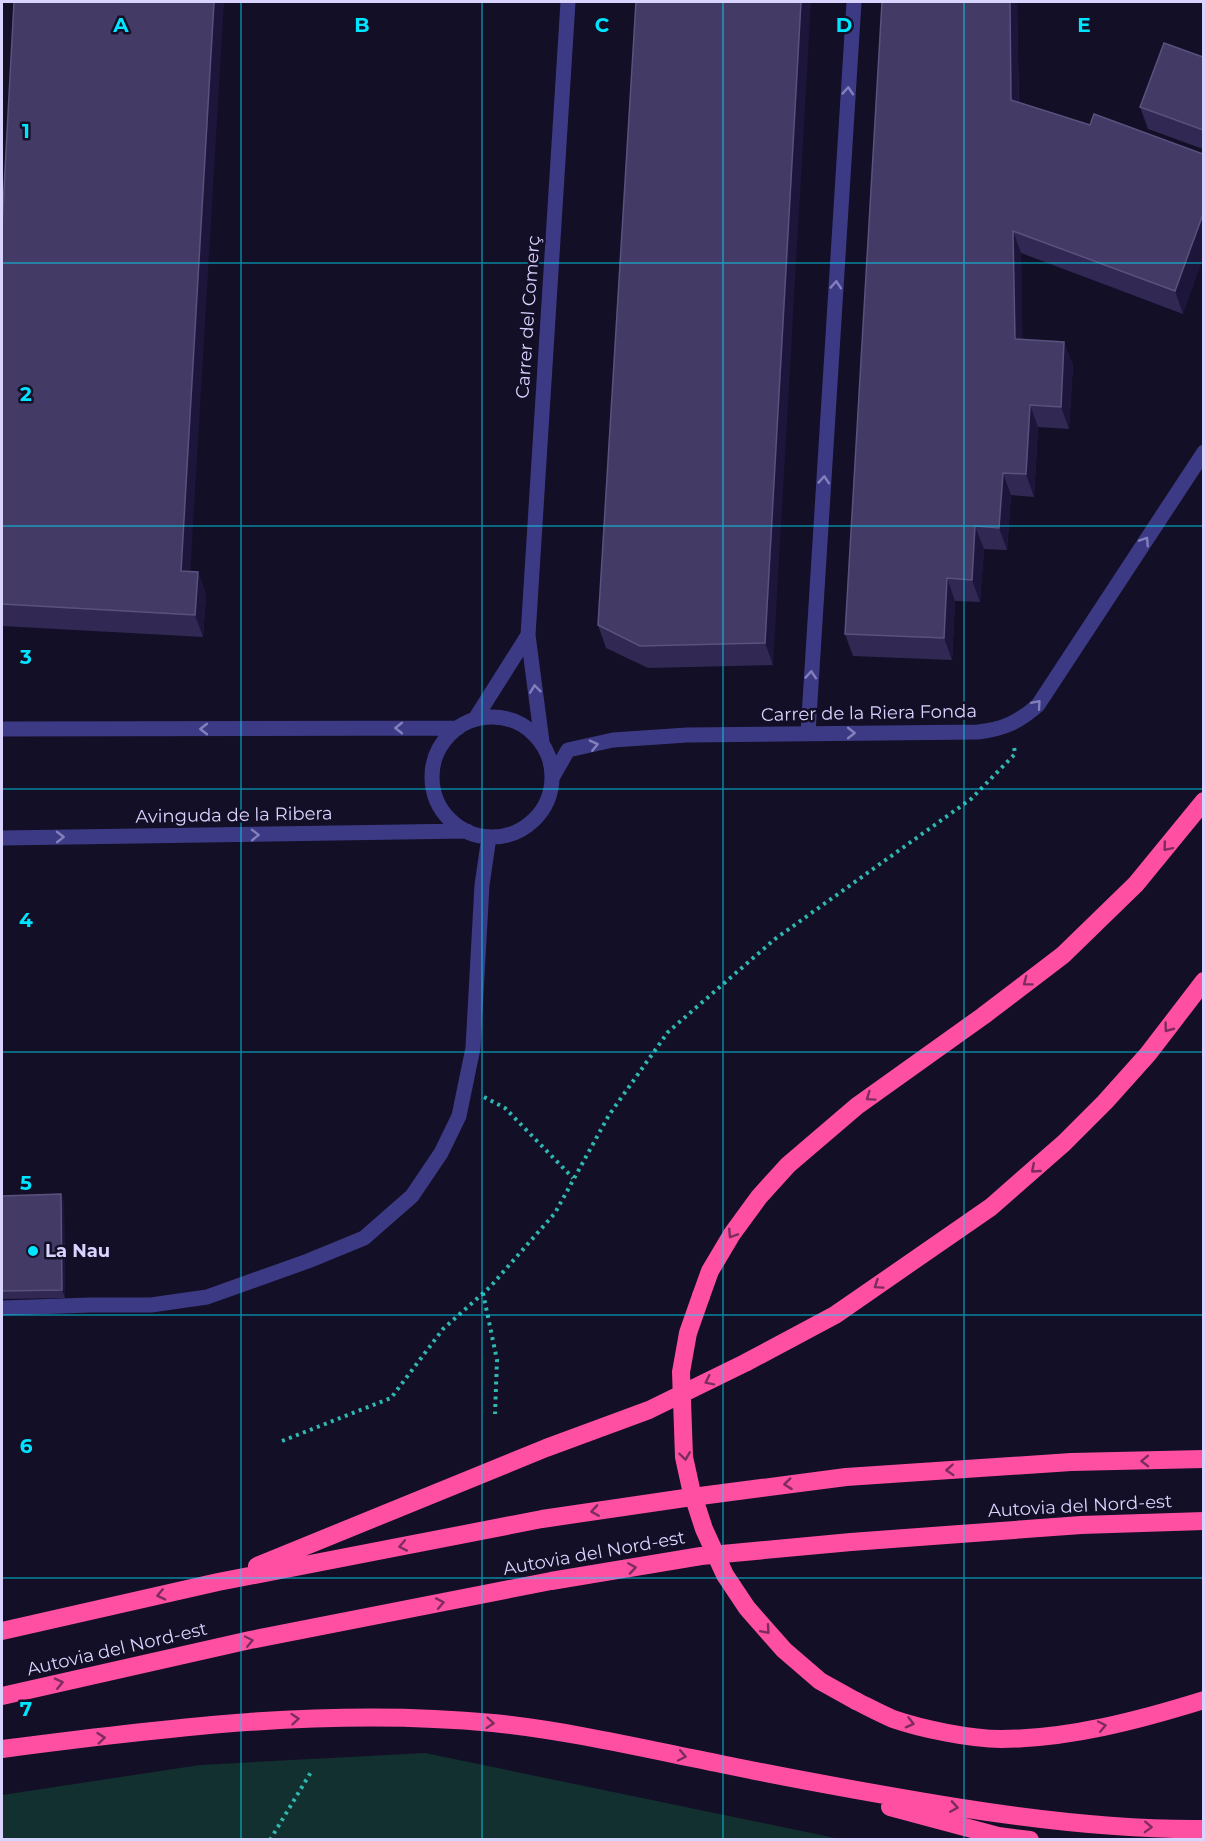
<svg xmlns="http://www.w3.org/2000/svg" width="1205" height="1841" font-family="Montserrat,sans-serif">
	<style>
		.green { fill: #12302f }
		.lines { fill: none; stroke-linecap: round; stroke-linejoin: round }
		.path { stroke: #2fb8b0; stroke-width: 4; stroke-dasharray: 3 4.5; stroke-linecap: butt }
		.lane { stroke: #3d3a85; stroke-width: 15 }
		.street { stroke: #3d3a85; stroke-width: 15 }
		.highway { stroke: #ff4fa3; stroke-width: 18 }
		.highway-bridge { stroke: #ff4fa3; stroke-width: 18 }
		.wall { fill: #312854 }
		.shaded-wall { fill: #1d163a }
		.building { fill: #433a66; stroke: #5a527e; stroke-width: 1.5 }
		.oneway { stroke: #837fbc }
		.oneway2 { stroke: #7d2c5e }
		.grid { fill: none; stroke: #00e5ff; stroke-width: 1.5; stroke-opacity: 0.55 }
		.poi-dot { fill: #00e5ff; stroke: #130f26; stroke-width: 2 }
		.labels { text-anchor: middle; dominant-baseline: central; stroke-width: 5; stroke-linejoin: round; paint-order: stroke }
		.street-label { font-size: 18px; fill: #d9d4ff; stroke: #130f26 }
		.poi-label { font-size: 18px; font-weight: bold; fill: #d9d4ff; stroke: #130f26; text-anchor: start }
		.grid-label { font-size: 20px; text-anchor: middle; font-weight: bold; fill: #00e5ff; stroke: #130f26; stroke-width: 5; stroke-linejoin: round; paint-order: stroke }
	</style>
	<rect width="100%" height="100%" fill="#130f26"/>
	<!-- green -->
	<path class="green" d="M425,1753L840,1839H2V1795L200,1765Z"/>
	<g class="lines">
		<!-- path -->
		<path class="path" d="M484,1097L505,1108L573,1178
			M483,1293L497,1360L495,1414
			M282,1441L391,1398L443,1329L490,1287L555,1213L609,1115L668,1032L775,939L971,799L1015,754L1014,746
			M270,1840L311,1772"/>
		<!-- lane -->
		<path class="lane" d="M808,733L854,2
			M2,1308L91,1305H151L207,1297L308,1261L364,1238L412,1196L441,1153L459,1116L473,1048L482,885L489,837"/>
		<!-- street -->
		<path class="street" d="M432 777a60 60 0 1 1 120 0a60 60 0 1 1-120 0Z
			M475,719L528,635
			M2,729L458,728
			M542,742L528,635L568,2
			M552,778L568,750L613,740L687,735L978,732C1004,729 1019,722 1038,705L1204,452
			M2,838L467,831"/>
		<!-- highway -->
		<path class="highway" d="M701,1296L710,1271L732,1234L759,1197L788,1165L857,1106L983,1016L1063,955L1136,884L1204,801
			M257,1566L546,1448L649,1410L745,1363L835,1315L991,1207L1064,1143L1105,1102L1148,1054L1204,981
			M2,1631L218,1582L542,1519L685,1498L846,1477L1071,1462L1204,1459
			M2,1696L250,1640L551,1581L701,1556L851,1542L1081,1525L1204,1521
			M856,1701C868,1707 881,1714 893,1719C922,1729 971,1739 1001,1739C1068,1739 1140,1720 1204,1700
			M2,1749C163,1728 330,1707 493,1723C570,1731 646,1749 721,1764C799,1780 877,1794 955,1807C1037,1820 1120,1830 1204,1829
			M890,1807L998,1836L1030,1840"/>
		<!-- highway-bridge -->
		<path class="highway-bridge" d="M701,1296L688,1333L681,1372L684,1457L691,1489L704,1529L725,1575L747,1608L784,1650L820,1681L856,1701"/>
	</g>
	<!-- wall -->
	<path class="wall" d="M636,2L773,665L648,668L606,648L598,625Z
		M882,2H1017L1019,103L1090,125L1203,154L1183,314L1021,253L1022,339L1073,364L1069,429L1038,427L1034,497L1011,495L1007,550L984,549L980,602L955,601L952,660L853,656L845,634Z
		M1203,57V149L1148,129L1140,107Z
		M2,226L191,572H198L206,595L203,637L2,626Z
		M2,1196L64,1202L65,1298L2,1299Z"/>
	<!-- shaded-wall -->
	<path class="shaded-wall" d="M214,2H224L189,593L181,571Z
		M801,2H811L773,665L765,643Z
		M1010,2H1017L1019,123L1011,100Z
		M1203,214V259L1183,314L1175,291Z
		M1013,231L1021,253L1023,361L1015,339Z
		M1064,342L1073,364L1069,429L1061,407Z
		M1030,405L1038,427L1034,497L1026,474Z
		M1003,473L1011,495L1007,550L999,528Z
		M975,526L984,549L980,602L972,580Z
		M198,572L206,595L203,637L195,615Z
		M947,578L955,601L952,660L944,638Z
		M61,1194L64,1202L65,1298L62,1290Z"/>
	<!-- building -->
	<path class="building" d="M14,2H214L181,571L198,572L195,615L2,604V226Z
		M636,2H801L765,643L640,646L598,625Z
		M882,2H1010L1011,100L1090,125L1094,114L1203,154V214L1175,291L1013,231L1015,339L1064,342L1061,407L1030,405L1026,474L1003,473L999,528L975,526L972,580L947,578L944,638L845,634Z
		M1164,43L1203,57V130L1140,107Z
		M61,1194L62,1290L2,1291V1196Z"/>
	<!-- one-way arrows -->
	<defs><path id="oneway-chevron" d="M-2-3.5L2.5 0L-2 3.5" fill="none" stroke-width="1.6" stroke-linecap="round" stroke-linejoin="round" transform="scale(1.5)"/></defs>
	<g class="oneway">
		<use href="#oneway-chevron" transform="translate(848 91) rotate(-86)"/>
		<use href="#oneway-chevron" transform="translate(836 285) rotate(-86)"/>
		<use href="#oneway-chevron" transform="translate(824 480) rotate(-86)"/>
		<use href="#oneway-chevron" transform="translate(1145 541) rotate(-57)"/>
		<use href="#oneway-chevron" transform="translate(811 675) rotate(-86)"/>
		<use href="#oneway-chevron" transform="translate(535 689) rotate(-97)"/>
		<use href="#oneway-chevron" transform="translate(1037 704) rotate(-49)"/>
		<use href="#oneway-chevron" transform="translate(399 728) rotate(180)"/>
		<use href="#oneway-chevron" transform="translate(204 729) rotate(180)"/>
		<use href="#oneway-chevron" transform="translate(851 733)"/>
		<use href="#oneway-chevron" transform="translate(594 745) rotate(-13)"/>
		<use href="#oneway-chevron" transform="translate(255 835) rotate(-1)"/>
		<use href="#oneway-chevron" transform="translate(60 837) rotate(-1)"/>
	</g>
	<g class="oneway2">
		<use href="#oneway-chevron" transform="translate(1167 847) rotate(130)"/>
		<use href="#oneway-chevron" transform="translate(1027 982) rotate(143)"/>
		<use href="#oneway-chevron" transform="translate(1168 1028) rotate(127)"/>
		<use href="#oneway-chevron" transform="translate(870 1097) rotate(145)"/>
		<use href="#oneway-chevron" transform="translate(1035 1169) rotate(139)"/>
		<use href="#oneway-chevron" transform="translate(732 1234) rotate(123)"/>
		<use href="#oneway-chevron" transform="translate(878 1285) rotate(146)"/>
		<use href="#oneway-chevron" transform="translate(709 1381) rotate(154)"/>
		<use href="#oneway-chevron" transform="translate(685 1456) rotate(82)"/>
		<use href="#oneway-chevron" transform="translate(1145 1461) rotate(179)"/>
		<use href="#oneway-chevron" transform="translate(950 1470) rotate(176)"/>
		<use href="#oneway-chevron" transform="translate(788 1484) rotate(173)"/>
		<use href="#oneway-chevron" transform="translate(595 1511) rotate(171)"/>
		<use href="#oneway-chevron" transform="translate(403 1546) rotate(169)"/>
		<use href="#oneway-chevron" transform="translate(632 1568) rotate(-9)"/>
		<use href="#oneway-chevron" transform="translate(161 1595) rotate(167)"/>
		<use href="#oneway-chevron" transform="translate(440 1603) rotate(-11)"/>
		<use href="#oneway-chevron" transform="translate(766 1630) rotate(49)"/>
		<use href="#oneway-chevron" transform="translate(249 1641) rotate(-12)"/>
		<use href="#oneway-chevron" transform="translate(59 1683) rotate(-13)"/>
		<use href="#oneway-chevron" transform="translate(295 1719) rotate(-5)"/>
		<use href="#oneway-chevron" transform="translate(490 1723) rotate(5)"/>
		<use href="#oneway-chevron" transform="translate(910 1723) rotate(14)"/>
		<use href="#oneway-chevron" transform="translate(1102 1726) rotate(-12)"/>
		<use href="#oneway-chevron" transform="translate(101 1738) rotate(-6)"/>
		<use href="#oneway-chevron" transform="translate(682 1756) rotate(12)"/>
		<use href="#oneway-chevron" transform="translate(954 1807) rotate(9)"/>
		<use href="#oneway-chevron" transform="translate(1148 1827) rotate(2)"/>
	</g>
	<!-- grid -->
	<path class="grid" d="M241,2V1840M482,2V1840M723,2V1840M964,2V1840M2,263H1204M2,526H1204M2,789H1204M2,1052H1204M2,1315H1204M2,1578H1204"/>
	<!-- markers -->
	<circle class="poi-dot" cx="33" cy="1251" r="6"/>
	<g class="labels">
		<!-- street labels -->
		<g class="street-label">
			<text transform="translate(528 317) rotate(-86)">Carrer del Comerç</text>
			<text transform="translate(869 713) rotate(-1)">Carrer de la Riera Fonda</text>
			<text transform="translate(234 815) rotate(-1)">Avinguda de la Ribera</text>
			<text transform="translate(1080 1506) rotate(-3)">Autovia del Nord-est</text>
			<text transform="translate(594 1553) rotate(-10)">Autovia del Nord-est</text>
			<text transform="translate(117 1649) rotate(-13)">Autovia del Nord-est</text>
		</g>
		<!-- poi labels -->
		<g class="poi-label">
			<text x="45" y="1251">La Nau</text>
		</g>
	</g>
	<g class="grid-label">
		<text x="121" y="32">A</text>
		<text x="362" y="32">B</text>
		<text x="602" y="32">C</text>
		<text x="844" y="32">D</text>
		<text x="1084" y="32">E</text>
		<text x="26" y="138">1</text>
		<text x="26" y="401">2</text>
		<text x="26" y="664">3</text>
		<text x="26" y="927">4</text>
		<text x="26" y="1190">5</text>
		<text x="26" y="1453">6</text>
		<text x="26" y="1716">7</text>
	</g>
	<!-- border -->
	<rect width="1205" height="1841" fill="none" stroke="#d9d4ff" stroke-width="6"/>
</svg>
